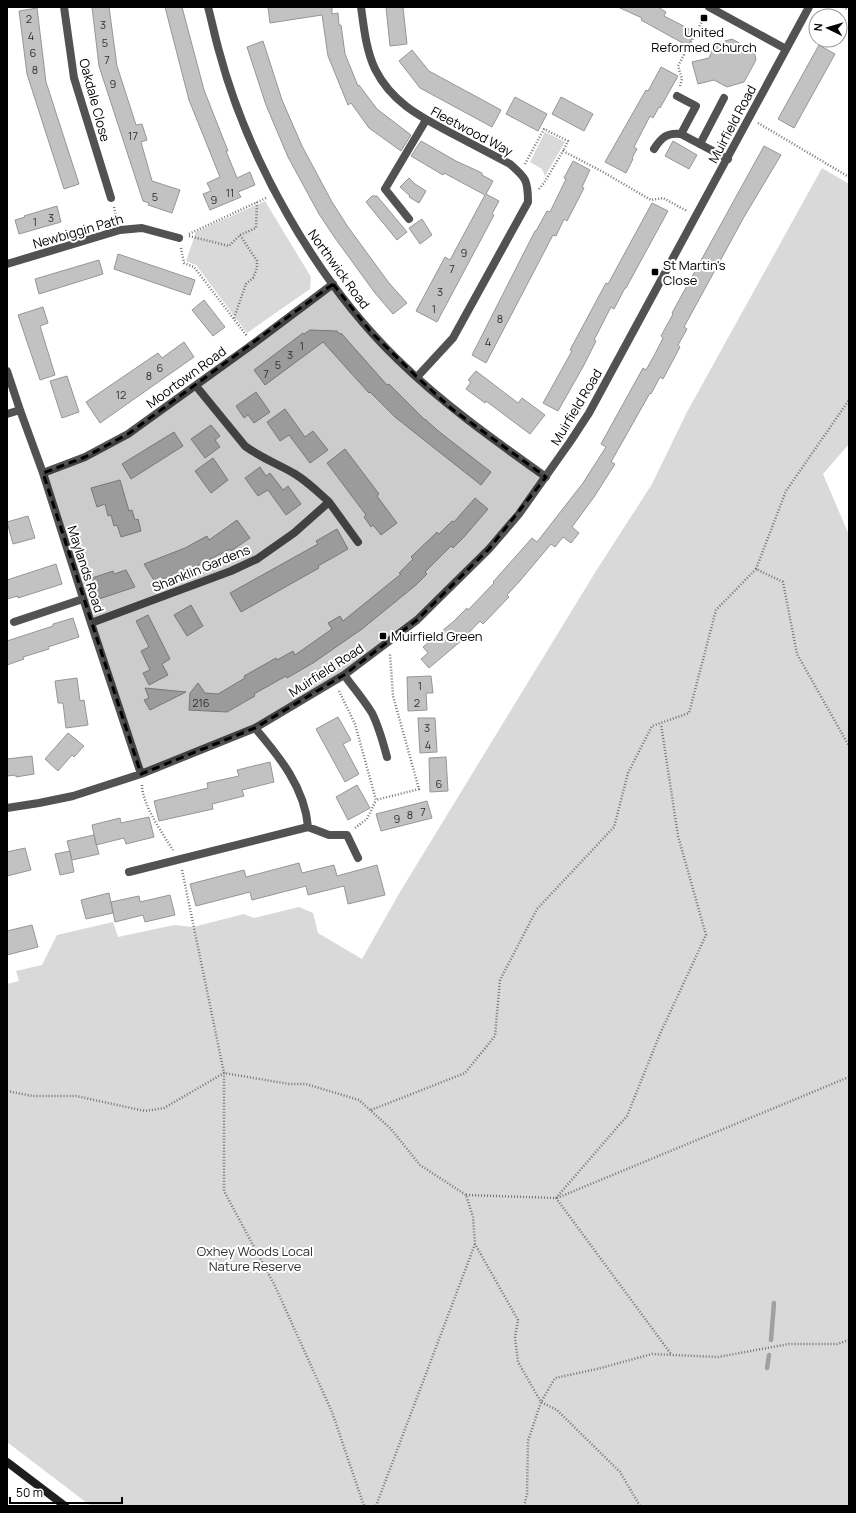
<svg xmlns="http://www.w3.org/2000/svg" width="856" height="1513" font-family="Manrope,sans-serif">
	<style>
		.green { fill: #d9d9d9 }
		.lines { fill: none; stroke-linecap: round; stroke-linejoin: round }
		.stream { stroke: #a0a0a0; stroke-width: 4.5 }
		.building { fill: #c2c2c2; stroke: #969696 }
		.path { stroke: #747474; stroke-width: 2.5; stroke-dasharray: 1 2; stroke-linecap: butt }
		.lane { stroke: #525252; stroke-width: 8 }
		.street { stroke: #525252; stroke-width: 8 }
		.secondary { stroke: #1f1f1f; stroke-width: 8 }
		.marked { fill: #000; fill-opacity: 0.2; stroke: #000; stroke-width: 3; stroke-dasharray: 8 5; stroke-linejoin: round }
		.poi-dot { fill: #000; stroke: #fff; stroke-width: 1.5 }
		.labels { text-anchor: middle; dominant-baseline: central; stroke-width: 4; stroke-linejoin: round; paint-order: stroke }
		.number-label { font-size: 11px; fill: #303030 }
		.poi-label { font-size: 13px; fill: #000; stroke: #fff; text-anchor: start }
		.street-label { font-size: 13px; fill: #000; stroke: #fff }
		.park-label { font-size: 13px; fill: #303030; stroke: #fff }
	</style>
	<rect width="100%" height="100%" fill="#fff"/>
	<!-- green -->
	<path class="green" d="M545,132L565,142L545,176L542,169L530,162Z
		M822,168L849,184V444L823,474L849,535V1506H91L7,1442V984L19,981L16,971L42,965L57,935L113,922L118,937L174,925L193,927L244,914L254,918L299,907L313,913L318,933L362,959L400,892L450,810L596,571L652,484L687,412Z
		M265,201L311,277L310,289L247,333L196,265L186,261L196,232Z"/>
	<g class="lines">
		<!-- stream -->
		<path class="stream" d="M771,1340L774,1303
			M767,1368L769,1355"/>
	</g>
	<!-- building -->
	<path class="building" d="M92,7H109L117,66L136,125L142,124L147,140L141,142L152,181L180,190L172,213L148,205L149,203L143,201L99,66Z
		M165,7H182L204,90L228,151H226L237,178L250,172L255,185L238,192L241,197L210,210L203,194L211,191L207,183L220,177L189,100Z
		M268,7H332V14L338,13L339,25H341L345,54L358,86L359,85L377,109L411,135L401,151L369,128L351,103L348,105L328,56L322,15L270,23Z
		M386,7H403L407,44L390,46Z
		M618,7H658L666,12L664,16L695,32L688,46L641,20L642,18Z
		M37,8L46,82L79,184L64,189L27,74L19,11Z
		M732,39L754,51L756,60L744,82L727,87L714,80L698,84L692,62L709,58L715,44Z
		M263,41L282,100L302,146L332,202L348,227L389,283L407,303L393,314L375,293L335,238L319,214L288,157L266,105L247,47Z
		M819,45L835,54L794,128L778,119Z
		M412,50L429,71L501,110L492,127L420,88L399,61Z
		M661,67L678,76L660,108L659,107L653,118L650,116L634,147L637,149L632,158L633,159L626,173L605,162L646,90L648,91Z
		M515,97L547,114L538,131L506,114Z
		M561,97L593,114L584,131L552,114Z
		M421,141L456,161L482,173V175L493,181L486,194L499,201L492,214L494,215L437,322L416,311L445,257L450,260L485,195L444,173L443,175L411,156Z
		M673,141L697,155L689,169L665,156Z
		M764,146L781,155L744,217L684,327L687,329L678,345L680,347L663,379L660,377L651,394L650,393L611,462L615,464L594,497L572,527L579,533L571,543L563,537L555,547L551,544L519,582L507,595L509,597L483,624L480,621L461,641L429,668L421,659L428,653L423,647L454,621L467,608L468,610L494,583L493,582L532,538L537,542L583,483L606,447L601,444L643,368L646,370L655,354L663,338L661,336L673,314L672,313Z
		M573,161L590,170L582,187L584,188L567,221L564,219L556,236L553,235L486,363L472,355L535,231H536L547,211L550,212L566,179L564,178Z
		M409,178L415,184L426,191L419,203L409,197L410,196L400,187Z
		M372,196H377L407,232L397,240L366,202Z
		M652,203L668,211L626,288H625L614,309L611,307L594,340L596,341L584,365L558,411L543,403L572,351L570,350L606,283L608,284Z
		M57,206L61,222L19,234L15,220L25,217L24,216Z
		M422,219L432,235L420,244L409,228Z
		M118,254L195,280L190,295L114,269Z
		M99,260L103,274L39,294L35,279Z
		M204,300L225,327L213,336L192,310Z
		M43,307L48,323L40,326L55,375L40,380L18,315Z
		M310,330L337,331L340,334L341,333L387,385L389,384L425,420V419L437,430L491,472L481,485L395,417L370,392L369,393L323,342L265,385L254,370L303,333L304,334Z
		M184,342L194,357L100,423L86,402L158,353L162,358Z
		M476,371L518,403L522,398L545,415L530,434L486,401L485,403L466,389L471,382L468,380Z
		M67,376L79,412L62,418L50,381Z
		M256,392L270,412L254,423L248,415L244,418L236,406Z
		M285,409L305,437L313,431L328,450L310,463L289,435L280,441L267,422Z
		M211,425L220,436L215,440L220,447L205,458L191,439Z
		M174,432L183,446L131,479L122,464Z
		M345,449L379,494L377,496L397,523L381,535L373,525L371,527L364,517L366,515L327,463Z
		M213,458L228,480L211,493L195,471Z
		M260,467L266,476L270,473L283,490L288,486L301,504L286,515L268,490L258,496L245,478Z
		M120,480L129,511L132,510L135,520L138,519L141,531L121,537L117,525L114,526L111,515L108,516L105,504L97,507L91,488Z
		M475,498L488,509L464,537L453,548L451,546L425,572L427,574L416,585L362,629L313,663L287,678L286,676L254,694L255,696L227,712L189,710L190,693L198,683L205,693L218,694L245,678L244,676L276,658L277,660L293,651L295,655L332,629L328,623L340,616L343,621L401,574L399,573L413,559L411,557L437,532L439,534L452,521L454,522Z
		M28,516L35,538L13,544L7,522Z
		M237,520L250,538L231,551L230,549L191,569L155,582L144,564L185,548L207,536L209,540Z
		M337,529L348,549L318,566L319,568L241,612L230,593L318,544L316,541Z
		M56,564L62,584L18,598V596L7,599V580Z
		M126,570L135,587L99,599L92,578L113,571L114,574Z
		M191,605L203,626L187,636L174,615Z
		M148,615L170,659L162,664L168,675L149,685L143,673L150,670L141,651L149,647L136,621Z
		M73,618L79,637L48,647L49,649L23,657L24,659L7,665V641L53,626V624Z
		M431,676L433,693H426L427,710L408,711L407,677Z
		M77,678L80,701L84,700L88,725L66,728L63,703H58L55,681Z
		M145,688L186,692L150,710L144,700L149,698Z
		M338,717L351,740L343,744L359,774L345,782L316,729Z
		M418,718H435L437,752L420,753Z
		M68,733L84,746L74,757L72,755L58,771L45,759Z
		M32,756L34,774L16,777V775L7,776V759Z
		M446,757L448,791L430,792L429,758Z
		M270,762L274,782L242,790L244,796L212,804L213,809L159,821L154,801L208,788L207,783L239,776L237,770Z
		M357,785L370,808L348,820L336,797Z
		M427,801L432,818L381,831L376,814Z
		M149,817L154,837L126,844L124,838L96,845L92,825L120,818L121,823Z
		M94,835L99,854L72,860L67,841Z
		M25,848L31,870L7,876V852Z
		M70,851L74,872L60,875L55,854Z
		M299,863L302,873L334,865L337,876L377,865L385,895L348,904L344,886L308,895L306,886L252,900L250,892L196,906L190,884L244,870L246,877Z
		M109,893L113,913L86,919L81,900Z
		M170,895L175,915L145,922L143,915L115,922L111,902L139,896L140,902Z
		M32,925L38,947L7,955V931Z"/>
	<g class="lines">
		<!-- path -->
		<path class="path" d="M843,7L849,10
			M680,86L682,79L678,66L705,16
			M758,123L849,177
			M525,164L544,129L568,141L563,151
			M539,189L544,183L563,151L603,172L651,200L663,198L687,211
			M114,207L117,220
			M189,234L266,198
			M189,236L229,246L240,235L256,228L257,202
			M181,248L184,263L194,267L247,336
			M234,318L246,284L253,278L257,268V261L240,235
			M756,569L786,491L849,400
			M339,691L355,724L376,800L419,789L393,696L390,654
			M142,785C142,804 162,833 173,850
			M355,828L367,819L376,800
			M182,870L224,1073V1191L275,1286L332,1412L364,1506
			M7,1091L33,1096H76L145,1111L164,1108L224,1073L289,1084H306L359,1100L391,1129L420,1165L466,1195L473,1217L475,1244L518,1320L515,1337L518,1362L541,1402L557,1410L620,1472L640,1506
			M371,1110L465,1073L495,1036L500,980L537,909L614,827L628,773L652,726L689,713L716,610L756,569L783,582L797,654L849,746
			M466,1195L556,1198L671,1354
			M556,1198L627,1116L660,1034L706,935L678,836L661,724
			M557,1198L849,1077
			M376,1506L475,1244
			M524,1506L527,1494L528,1441L541,1402L555,1378L597,1369L652,1354L718,1357L789,1344H837L849,1340"/>
		<!-- lane -->
		<path class="lane" d="M677,96L696,106L681,134
			M700,144L724,98
			M409,219L385,189L426,120"/>
		<!-- street -->
		<path class="street" d="M64,7L74,78L111,198
			M208,7C212,22 215,37 219,51C248,160 316,280 397,359C443,404 494,440 546,477
			M361,7C364,28 366,50 375,69C392,103 421,117 453,134C472,144 491,154 510,164C526,178 528,180 528,202L453,338L417,377
			M709,7L786,49
			M654,149C661,138 667,132 681,134L728,159
			M7,264L120,230L142,228L179,238
			M7,371L20,410L43,473L91,623L141,774
			M7,414L20,410
			M43,473L85,457L128,434L253,344L333,284
			M329,502L358,542
			M14,622L83,599
			M91,623L231,571L257,559L294,533L329,502C318,492 308,482 295,474C278,464 261,458 245,446L196,386
			M344,675C354,688 364,700 372,713C379,727 383,742 387,757
			M7,808L39,803L73,796L141,774L255,728L344,675L417,620L489,549L519,514L570,442L589,413L809,7
			M308,827L329,835H347L358,858
			M129,872L308,827C305,788 279,756 255,728"/>
		<!-- secondary -->
		<path class="secondary" d="M7,1462L65,1506"/>
	</g>
	<!-- marked area -->
	<path class="marked" d="M333,284L371,332L417,377L452,409L546,477L489,549L417,620L344,675L255,728L141,774L43,473L85,457L128,434Z"/>
	<!-- markers -->
	<g class="poi-dot">
		<rect x="700" y="14" width="8" height="8" rx="2"/>
		<rect x="651" y="268" width="8" height="8" rx="2"/>
		<rect x="379" y="632" width="8" height="8" rx="2"/>
	</g>
	<g class="labels">
		<!-- number labels -->
		<g class="number-label">
			<text x="29" y="18">2</text>
			<text x="103" y="24">3</text>
			<text x="31" y="35">4</text>
			<text x="105" y="42">5</text>
			<text x="33" y="52">6</text>
			<text x="107" y="59">7</text>
			<text x="35" y="69">8</text>
			<text x="113" y="83">9</text>
			<text x="133" y="135">17</text>
			<text x="230" y="192">11</text>
			<text x="155" y="196">5</text>
			<text x="214" y="199">9</text>
			<text x="51" y="217">3</text>
			<text x="35" y="221">1</text>
			<text x="464" y="252">9</text>
			<text x="452" y="268">7</text>
			<text x="440" y="291">3</text>
			<text x="434" y="308">1</text>
			<text x="500" y="318">8</text>
			<text x="488" y="341">4</text>
			<text x="302" y="345">1</text>
			<text x="290" y="354">3</text>
			<text x="278" y="364">5</text>
			<text x="160" y="367">6</text>
			<text x="266" y="373">7</text>
			<text x="149" y="375">8</text>
			<text x="121" y="394">12</text>
			<text x="420" y="685">1</text>
			<text x="201" y="702">216</text>
			<text x="417" y="702">2</text>
			<text x="427" y="727">3</text>
			<text x="428" y="744">4</text>
			<text x="439" y="783">6</text>
			<text x="423" y="811">7</text>
			<text x="410" y="814">8</text>
			<text x="397" y="818">9</text>
		</g>
		<!-- poi labels -->
		<g class="poi-label">
			<text x="704" y="32" text-anchor="middle">United<tspan x="704" dy="15">Reformed Church</tspan></text>
			<text x="663" y="265">St Martin's<tspan x="663" dy="15">Close</tspan></text>
			<text x="391" y="636">Muirfield Green</text>
		</g>
		<!-- street labels -->
		<g class="street-label">
			<text transform="translate(95 100) rotate(75)">Oakdale Close</text>
			<text transform="translate(732 124) rotate(-62)">Muirfield Road</text>
			<text transform="translate(472 131) rotate(28)">Fleetwood Way</text>
			<text transform="translate(78 231) rotate(-16)">Newbiggin Path</text>
			<text transform="translate(339 269) rotate(54)">Northwick Road</text>
			<text transform="translate(186 377) rotate(-36)">Moortown Road</text>
			<text transform="translate(576 407) rotate(-59)">Muirfield Road</text>
			<text transform="translate(201 568) rotate(-22)">Shanklin Gardens</text>
			<text transform="translate(86 569) rotate(72)">Maylands Road</text>
			<text transform="translate(326 670) rotate(-33)">Muirfield Road</text>
		</g>
		<!-- park labels -->
		<g class="park-label">
			<text x="255" y="1251">Oxhey Woods Local<tspan x="255" dy="15">Nature Reserve</tspan></text>
		</g>
	</g>
	<!-- border -->
	<rect width="856" height="1513" fill="none" stroke="#000000" stroke-width="16"/>
	<!-- north arrow -->
	<g transform="translate(828 28) rotate(275)"><circle r="19" fill="#ffffff" stroke="#999999"/>
	<path d="M0-3L7 15L0 10L-7 15Z" fill="#000000"/>
	<text y="-6" font-size="11" font-weight="bold" text-anchor="middle" fill="#000000">N</text>
	</g>
	<!-- scale -->
	<path d="M10 1497v6h112v-6" fill="none" stroke="#000000" stroke-width="2"/>
	<text x="16" y="1497" font-size="12" fill="#000000" stroke="#ffffff" stroke-width="3" paint-order="stroke">50 m</text>
</svg>
